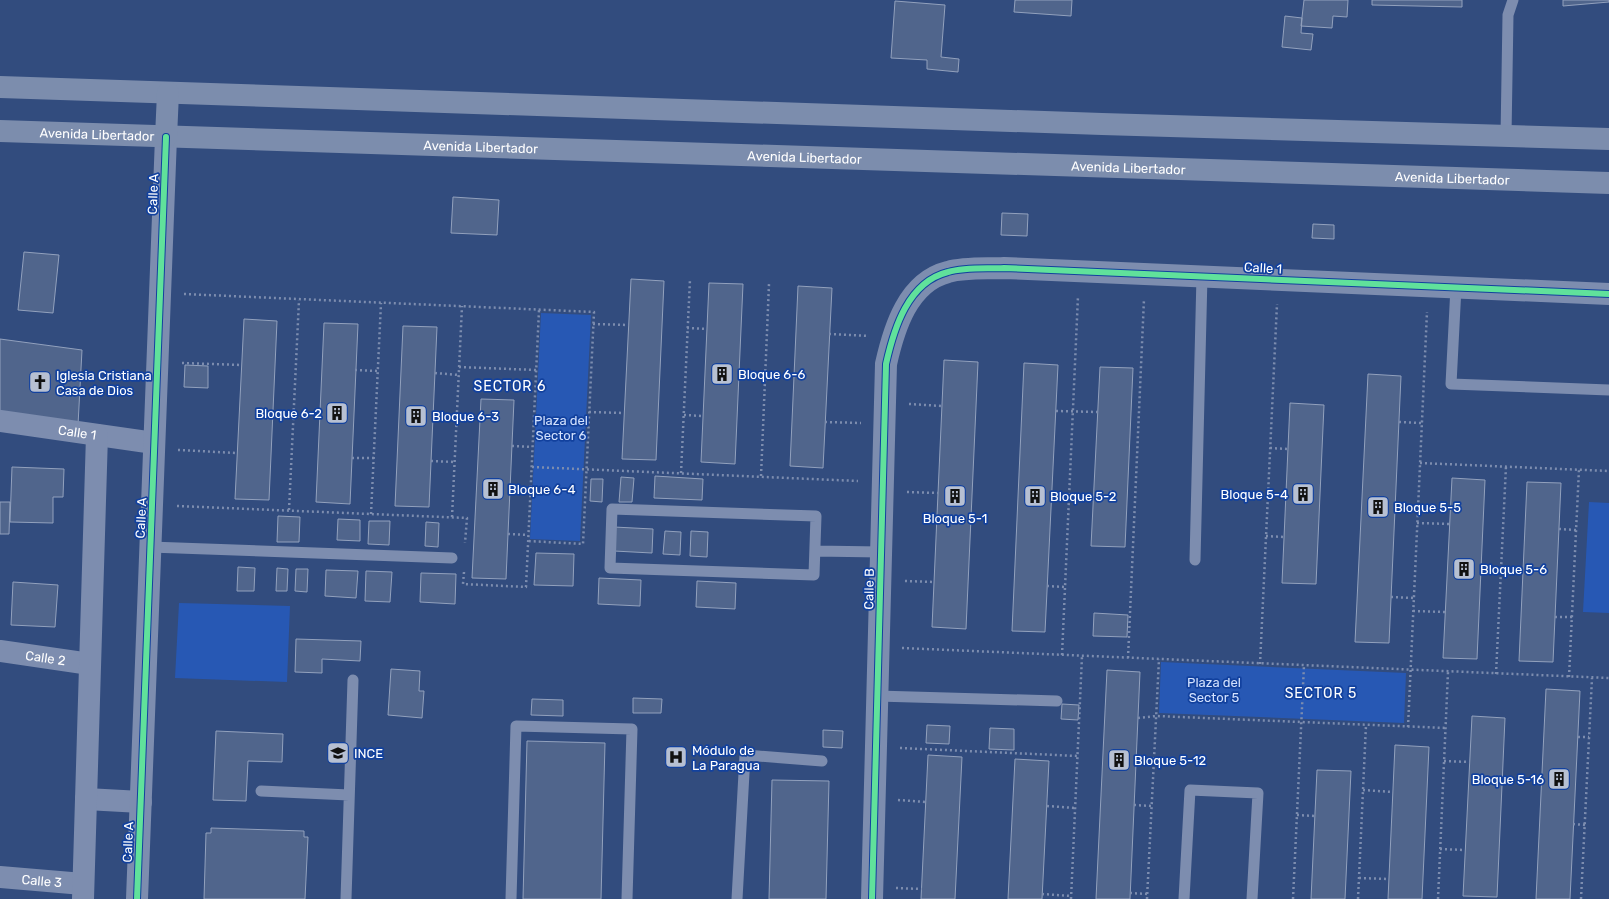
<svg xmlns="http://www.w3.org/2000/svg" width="1609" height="899" font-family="Rubik,sans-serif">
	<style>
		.green { fill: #2758b4 }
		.building { fill: #50658c; stroke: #92a1bd }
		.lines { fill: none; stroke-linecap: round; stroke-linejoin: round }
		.path { stroke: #7d8daf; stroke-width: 2.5; stroke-dasharray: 2 3; stroke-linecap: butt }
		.lane { stroke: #7d8daf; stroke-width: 11 }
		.street { stroke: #7d8daf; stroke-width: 22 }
		.primary { stroke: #7c8dad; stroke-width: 22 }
		.cycleway-casing { stroke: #12419e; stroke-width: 8 }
		.cycleway { stroke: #60e19b; stroke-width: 6 }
		.labels { text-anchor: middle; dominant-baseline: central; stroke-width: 3.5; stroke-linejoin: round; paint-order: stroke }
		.street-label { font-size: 13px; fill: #fff; stroke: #12419e }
		.poi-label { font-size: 13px; fill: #fff; stroke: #12419e; text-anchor: start }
		.park-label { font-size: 13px; fill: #d2e1fe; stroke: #12419e }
		.neighbourhood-label { font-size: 14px; letter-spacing: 1px; fill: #fff; stroke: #12419e }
	</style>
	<rect width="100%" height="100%" fill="#324c7e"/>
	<!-- green -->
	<path class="green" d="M541,313L591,315L580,541L530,539Z
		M1589,502L1609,503V613L1583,612Z
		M179,603L290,606L287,682L175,678Z
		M1161,662L1406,673L1404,723L1159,713Z"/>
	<!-- building -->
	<path class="building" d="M1015,0H1072L1071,16L1014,12Z
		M1304,0H1348L1347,17L1333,16L1332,28L1301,26Z
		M1372,0H1462V7L1372,5Z
		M1563,0H1609V2L1563,6Z
		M895,1L945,5L941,57L959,59L958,72L927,69V60L891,58Z
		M1285,16L1302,18L1301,33L1313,34L1311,50L1282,47Z
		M453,197L499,200L497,235L451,233Z
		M1002,213L1028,214L1027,236L1001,235Z
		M1313,224L1334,225V239L1312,238Z
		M24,252L59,255L53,313L18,310Z
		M631,279L664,281L656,460L622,459Z
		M709,283L743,284L735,464L701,462Z
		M798,286L832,288L823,468L790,466Z
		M244,319L277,321L269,500L235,499Z
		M324,323L358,324L350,504L316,502Z
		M403,326L437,327L429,507L395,506Z
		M0,339L82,350L78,425L0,414Z
		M944,360L978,362L966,629L932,627Z
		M1024,363L1058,365L1045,632L1012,631Z
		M185,365L208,366V388L184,387Z
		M1100,367L1133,368L1125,547L1091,546Z
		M1368,374L1401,376L1389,643L1355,642Z
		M481,399L514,400L506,579L472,578Z
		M1290,403L1324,405L1316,584L1282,583Z
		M12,467L64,469L63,497H53V523L10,522Z
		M655,476L703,479L702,500L654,498Z
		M621,477L634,478L632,502H619Z
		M1452,478L1485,480L1477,659L1443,658Z
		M591,479H603L602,502L590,501Z
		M1527,482L1561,483L1553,662L1519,661Z
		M0,502H10L9,534H0Z
		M278,516L300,517L299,542H277Z
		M338,519L360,520V541L337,540Z
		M369,521H390L389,545L368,544Z
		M426,522L439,523L438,547L425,546Z
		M614,527L653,529L652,553L614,551Z
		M665,531L681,532L680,555L663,554Z
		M691,531L708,532L707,557L690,556Z
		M536,553L574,554L573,586L534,585Z
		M238,567L255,568L254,591H237Z
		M277,568L288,569L287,591H276Z
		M296,569H308L307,592L295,591Z
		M326,570L358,571L356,598L325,596Z
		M366,571L392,572L390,602L365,601Z
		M421,573L456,574L455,604L420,602Z
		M599,578L641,580L640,606L598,604Z
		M697,581L736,583L735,609L696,607Z
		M13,582L58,585L55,627L11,625Z
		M1094,613L1128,615L1127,637L1093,636Z
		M296,639L361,641L360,661L322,659V673L295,672Z
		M391,669L420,671L419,691H424L422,718L388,715Z
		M1107,670L1140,672L1130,899H1096Z
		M1546,689L1580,691L1570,899H1536Z
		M633,698L662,699L661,713H633Z
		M532,699L563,700V716L531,715Z
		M1062,704L1079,705L1078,720L1061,719Z
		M1472,716L1505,718L1497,897L1463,896Z
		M927,725L950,726L949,744L926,743Z
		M990,728L1014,729V750L989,749Z
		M823,730L843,731L842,748L823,747Z
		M216,731L283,734L282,762L248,761L246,801L213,800Z
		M527,741L605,743L601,899H523Z
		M1395,745L1429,747L1422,899H1388Z
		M928,755L962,757L955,899H921Z
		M1015,759L1049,761L1042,899H1008Z
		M1317,770L1351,771L1345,899H1311Z
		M772,780L829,781L826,899H769Z
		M211,828L304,831V837H308L305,899H204L206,833H211Z"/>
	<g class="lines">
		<!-- path -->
		<path class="path" d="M184,294L594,312L583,544L528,541
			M593,324L629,325
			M687,328L707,329
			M829,334L869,336
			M182,363L241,365
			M459,367L536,370
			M355,370L378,371
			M435,373L459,375
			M909,404L942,406
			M1056,411L1098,412
			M589,412L624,413
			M684,415L703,416
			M825,422L861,423
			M1399,422L1421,423
			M512,446L532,447
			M1270,448L1288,449
			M178,450L237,453
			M352,458H374
			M431,461L455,462
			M1420,463L1609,471
			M532,467L858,481
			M681,473L690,279
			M761,476L769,284
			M907,492L938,493
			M1052,499L1094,500
			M177,506L467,518L465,543
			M289,510L299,300
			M1395,510L1418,511
			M371,514L381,303
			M452,517L462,306
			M1417,523L1450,524
			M1559,529L1576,530
			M508,534L528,535
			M1266,536L1284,537
			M464,572L463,584L526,587L539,310
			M905,581L934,582
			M1047,586L1065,587
			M1391,597L1414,598
			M1413,611L1445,612
			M1555,617H1572
			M902,648L1609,678
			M1062,655L1078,296
			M1128,658L1144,299
			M1260,664L1277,304
			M1496,674L1506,466
			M1569,677L1579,469
			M1138,718L1156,716L1446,728
			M1408,727L1427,312
			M1578,737H1589
			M900,748L1078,756
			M1444,761L1470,762
			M1363,790L1393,792
			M898,800L926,802
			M1134,805L1152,806
			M1047,806L1075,808
			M1297,815L1315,816
			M1573,824L1585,825
			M1440,849L1465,850
			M1359,878L1389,879
			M896,888L922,889
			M1130,893L1148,894
			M1042,894L1071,896
			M1071,899L1082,656
			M1147,899L1159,659
			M1293,899L1304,665
			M1358,899L1366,725
			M1438,899L1448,672
			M1581,899L1592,678"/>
		<!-- lane -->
		<path class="lane" d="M1506,136L1508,15L1513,0
			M1456,287L1451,384L1609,390
			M612,509L816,516L814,575L610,568Z
			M150,547L452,558
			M815,551L881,552
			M1195,560L1202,276
			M877,696L1057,701
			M261,791L349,795
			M346,899L353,680
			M511,899L516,726L632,729L627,899
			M737,899L745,755L822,761
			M1184,899L1190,790L1258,793L1252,899"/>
		<!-- street -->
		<g class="street">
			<path id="s1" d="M0,421L154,443"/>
			<path id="s2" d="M0,651L90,664"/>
			<path d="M86,799L141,802"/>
			<path id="s3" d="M0,877L83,884"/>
			<path d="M83,899L97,435"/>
			<path d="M137,899L166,137"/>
			<path d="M872,899L886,364C894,328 908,282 948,272C966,267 986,269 1004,268L1609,294"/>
		</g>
		<!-- primary -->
		<g class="primary">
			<path d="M0,87L1102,124L1609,139"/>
			<path id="s4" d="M0,131L1609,183"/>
			<path d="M166,137L168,93"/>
		</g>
		<!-- cycleway casing -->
		<g class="cycleway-casing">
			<path id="cycleway" d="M137,899L166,137
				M872,899L886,364C894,328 908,282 948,272C966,267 986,269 1004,268L1609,294"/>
		</g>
		<!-- cycleway -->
		<use href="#cycleway" class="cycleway"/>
	</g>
	<!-- icons -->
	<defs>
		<g id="building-square" transform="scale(1.15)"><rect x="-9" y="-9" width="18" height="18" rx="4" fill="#b7c0d2" stroke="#12419e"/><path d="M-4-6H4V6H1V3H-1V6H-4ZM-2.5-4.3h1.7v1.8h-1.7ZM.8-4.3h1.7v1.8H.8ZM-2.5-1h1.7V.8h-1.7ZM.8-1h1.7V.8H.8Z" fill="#111"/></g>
		<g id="church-square" transform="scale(1.15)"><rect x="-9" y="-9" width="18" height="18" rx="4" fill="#b7c0d2" stroke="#12419e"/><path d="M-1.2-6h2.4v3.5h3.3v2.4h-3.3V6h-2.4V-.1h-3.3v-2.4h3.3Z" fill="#111"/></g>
		<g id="university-square" transform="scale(1.15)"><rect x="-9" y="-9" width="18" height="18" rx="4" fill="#b7c0d2" stroke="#12419e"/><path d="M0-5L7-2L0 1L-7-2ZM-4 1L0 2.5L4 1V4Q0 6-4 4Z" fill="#111"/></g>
		<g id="hospital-square" transform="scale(1.15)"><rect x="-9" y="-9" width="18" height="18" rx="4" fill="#b7c0d2" stroke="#12419e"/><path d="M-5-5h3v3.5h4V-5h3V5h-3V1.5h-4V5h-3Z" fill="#111"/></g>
	</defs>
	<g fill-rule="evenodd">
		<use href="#building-square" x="722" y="374"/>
		<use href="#church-square" x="40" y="382"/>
		<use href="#building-square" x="337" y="413"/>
		<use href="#building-square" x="416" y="416"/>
		<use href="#building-square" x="493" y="489"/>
		<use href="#building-square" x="1303" y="494"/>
		<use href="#building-square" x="955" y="496"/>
		<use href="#building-square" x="1035" y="496"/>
		<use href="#building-square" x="1378" y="507"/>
		<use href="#building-square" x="1464" y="569"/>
		<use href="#university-square" x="338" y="753"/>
		<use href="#hospital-square" x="676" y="757"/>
		<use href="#building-square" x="1119" y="760"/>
		<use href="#building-square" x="1559" y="779"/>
	</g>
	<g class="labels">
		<!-- street labels -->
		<g class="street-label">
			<text stroke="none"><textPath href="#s4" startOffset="97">Avenida Libertador</textPath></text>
			<text stroke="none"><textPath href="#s4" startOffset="481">Avenida Libertador</textPath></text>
			<text stroke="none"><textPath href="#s4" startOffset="805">Avenida Libertador</textPath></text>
			<text stroke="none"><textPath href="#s4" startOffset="1129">Avenida Libertador</textPath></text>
			<text stroke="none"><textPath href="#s4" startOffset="1453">Avenida Libertador</textPath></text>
			<text transform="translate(153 194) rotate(-88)">Calle A</text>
			<text transform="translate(1263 268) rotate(3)">Calle 1</text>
			<text stroke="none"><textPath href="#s1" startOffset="78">Calle 1</textPath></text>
			<text transform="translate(141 518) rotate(-87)">Calle A</text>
			<text transform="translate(869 589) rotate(-89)">Calle B</text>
			<text stroke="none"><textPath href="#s2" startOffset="46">Calle 2</textPath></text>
			<text transform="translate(128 842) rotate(-88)">Calle A</text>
			<text stroke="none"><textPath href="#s3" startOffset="42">Calle 3</textPath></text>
		</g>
		<!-- poi labels -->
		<g class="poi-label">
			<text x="738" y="374">Bloque 6-6</text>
			<text x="56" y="375">Iglesia Cristiana<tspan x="56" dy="15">Casa de Dios</tspan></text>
			<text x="322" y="413" text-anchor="end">Bloque 6-2</text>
			<text x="432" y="416">Bloque 6-3</text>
			<text x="508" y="489">Bloque 6-4</text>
			<text x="1288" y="494" text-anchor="end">Bloque 5-4</text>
			<text x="1050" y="496">Bloque 5-2</text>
			<text x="1394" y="507">Bloque 5-5</text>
			<text x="955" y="518" text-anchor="middle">Bloque 5-1</text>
			<text x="1480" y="569">Bloque 5-6</text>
			<text x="692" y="750">Módulo de<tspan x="692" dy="15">La Paragua</tspan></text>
			<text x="354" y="753">INCE</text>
			<text x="1134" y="760">Bloque 5-12</text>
			<text x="1544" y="779" text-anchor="end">Bloque 5-16</text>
		</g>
		<!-- park labels -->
		<g class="park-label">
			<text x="561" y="420">Plaza del<tspan x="561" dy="15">Sector 6</tspan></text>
			<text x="1214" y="682">Plaza del<tspan x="1214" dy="15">Sector 5</tspan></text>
		</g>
		<!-- neighbourhood labels -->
		<g class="neighbourhood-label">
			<text x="510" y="386">SECTOR 6</text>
			<text x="1321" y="693">SECTOR 5</text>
		</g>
	</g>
</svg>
